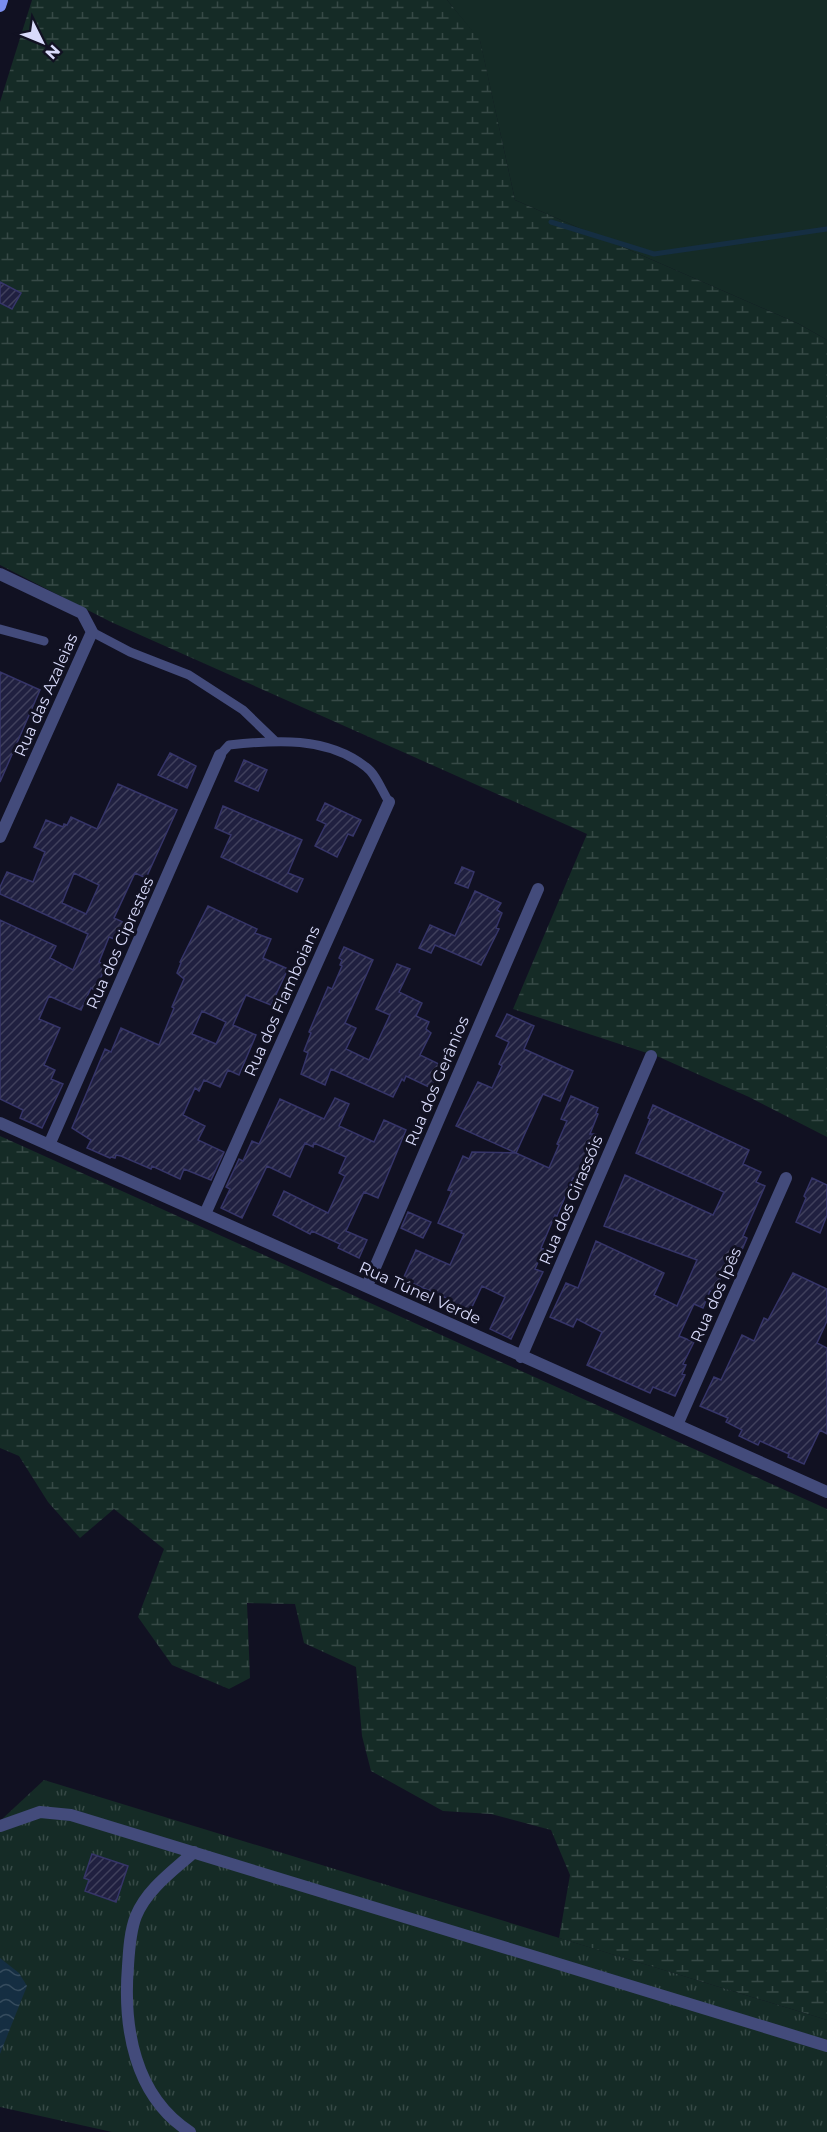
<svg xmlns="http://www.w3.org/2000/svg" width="827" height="2132" font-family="Montserrat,sans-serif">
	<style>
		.green { fill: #152b26 }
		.wetland { fill: url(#wetland-marsh) }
		.park { fill: url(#park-tufts) }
		.water { fill: url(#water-waves) }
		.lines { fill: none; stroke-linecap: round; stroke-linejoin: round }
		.stream { stroke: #152e42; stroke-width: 5 }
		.building { fill: url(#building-hatch); stroke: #363569; stroke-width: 1.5; fill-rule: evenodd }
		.lane { stroke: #434b7b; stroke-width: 9 }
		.street { stroke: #434b7b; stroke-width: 12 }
		.secondary { stroke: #7b8ded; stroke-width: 12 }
		.labels { text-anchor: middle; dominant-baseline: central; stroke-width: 6; stroke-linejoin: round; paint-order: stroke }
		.street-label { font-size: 16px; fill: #d8dafa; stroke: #112 }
	</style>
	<defs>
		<pattern id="wetland-marsh" width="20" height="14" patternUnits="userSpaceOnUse" patternTransform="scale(1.5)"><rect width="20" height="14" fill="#152b26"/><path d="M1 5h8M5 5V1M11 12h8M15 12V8" fill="none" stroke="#364946"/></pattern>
		<pattern id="park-tufts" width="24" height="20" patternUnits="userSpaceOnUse" patternTransform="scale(1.5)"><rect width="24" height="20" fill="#152b26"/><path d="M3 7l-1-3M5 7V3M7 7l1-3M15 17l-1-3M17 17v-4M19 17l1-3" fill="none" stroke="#364946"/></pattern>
		<pattern id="water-waves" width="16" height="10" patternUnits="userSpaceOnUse" patternTransform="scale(1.5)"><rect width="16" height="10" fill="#152e42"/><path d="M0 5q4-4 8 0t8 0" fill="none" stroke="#364c5e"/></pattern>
		<pattern id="building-hatch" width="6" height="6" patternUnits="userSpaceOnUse" patternTransform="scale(1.5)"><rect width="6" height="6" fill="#202040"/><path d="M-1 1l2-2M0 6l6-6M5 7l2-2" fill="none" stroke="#40405c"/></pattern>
	</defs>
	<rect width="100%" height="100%" fill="#112"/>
	<!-- green -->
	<path class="green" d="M447,0H827V340L799,324L515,200L480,41Z"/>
	<!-- wetland -->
	<path class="wetland" d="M32,0H447L480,40L515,200L799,324L827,340V1137L749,1097L659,1057L513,1009L587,834L111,622L0,565V102Z
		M0,1136L827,1509V2020L559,1938L570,1875L551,1830L491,1814L443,1811L371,1771L362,1736L356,1667L304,1643L295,1604L247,1603L250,1678L229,1689L172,1665L138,1617L164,1549L114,1509L80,1538L48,1502L19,1456L0,1448Z"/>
	<!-- park -->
	<path class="park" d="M44,1780L827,2020V2132H112L0,2107V1821Z"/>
	<!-- water -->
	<path class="water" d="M0,1958L19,1973L27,1986L0,2054Z"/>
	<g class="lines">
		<!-- stream -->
		<path class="stream" d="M551,222L654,254L827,229"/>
	</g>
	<!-- building -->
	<path class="building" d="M0,282L21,293L12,309L0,303Z
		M0,672L40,690L0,782Z
		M170,753L196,766L187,788L158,775Z
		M244,760L267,770L258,791L235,781Z
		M118,784L177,810L146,878L135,873L114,918L125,923L117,940L109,937L99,962L106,966L95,990L91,988L81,1010L49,996L39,1019L60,1028L44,1065L55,1070L51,1079L63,1084L42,1128L20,1118L23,1110L0,1099V920L56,946L50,958L73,970L88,934L0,894V887L7,872L33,882L45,852L34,847L46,820L63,827L64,824L67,825L71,817L97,829ZM74,873L99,885L86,914L62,903Z
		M325,803L361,820L353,836L348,834L337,857L315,846L326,824L317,820Z
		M223,806L302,840L288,873L303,879L297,892L221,857L231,835L215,828Z
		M462,867L474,872L468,888L455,883Z
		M475,891L501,903L497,910L502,913L496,928L499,929L481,965L435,945L431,953L419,948L430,925L455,936Z
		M208,906L257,929L255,933L271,939L263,958L288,969L271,1005L246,995L233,1025L256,1035L239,1075L228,1070L220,1087L204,1080L199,1091L195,1088L183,1115L205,1126L198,1140L224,1152L211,1180L184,1169L180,1179L152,1166L151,1169L121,1156L116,1155L115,1158L111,1157L110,1158L87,1148L91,1140L72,1128L105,1049L111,1052L121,1028L159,1045L174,1008L172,1007L184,979L177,973L181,963L180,962ZM202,1011L226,1022L216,1044L192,1034Z
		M344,947L373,960L345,1023L356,1028L346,1049L369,1060L390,1015L376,1009L397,964L410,969L399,992L422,1003L416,1016L429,1022L426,1029L431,1033L420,1055L441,1065L431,1088L406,1076L404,1081L402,1079L393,1097L331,1069L325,1085L301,1074L308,1053L304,1051L311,1033L309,1032L328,987L332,989L342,966L340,965L342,960L339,958Z
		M507,1014L534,1026L524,1049L573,1071L560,1101L543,1094L516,1153L456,1126L478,1082L492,1088L502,1066L499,1064L509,1042L496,1036Z
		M571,1096L598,1108L596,1113L598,1114L590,1134H596L593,1141L601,1145L594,1161L586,1157L577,1179L573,1178L557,1216L555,1215L541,1248L544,1249L535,1269L543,1272L511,1339L490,1329L505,1297L482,1286L470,1311L450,1302L451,1300L403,1279L416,1250L450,1265L464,1234L438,1223L452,1191L448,1190L463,1156L469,1159L472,1152L516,1153L549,1168L559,1145L557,1144L567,1121L561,1119Z
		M335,1098L349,1104L339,1126L374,1142L384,1120L406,1130L378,1198L364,1192L346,1231L367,1240L359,1258L338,1248L340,1244L312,1231L310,1234L273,1215L284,1191L328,1213L345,1176L339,1173L346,1157L314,1143L313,1147L305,1143L290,1177L267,1166L242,1218L221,1208L230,1189L226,1187L239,1159L243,1161L252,1141L259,1144L280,1099L324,1119Z
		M653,1105L749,1150L743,1164L761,1172L756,1182L765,1186L743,1236L747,1238L741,1252L734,1249L714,1293L710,1291L703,1308L694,1304L679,1336L694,1342L683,1364L686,1365L682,1374L685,1375L675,1396L653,1387L650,1393L587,1365L602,1332L577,1319L573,1327L550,1317L566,1283L578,1288L596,1241L664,1273L654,1295L677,1306L697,1260L604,1226L625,1175L713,1215L724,1192L636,1153L650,1119L648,1118Z
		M812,1178L827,1185V1215L820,1233L796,1222L806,1198L804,1196Z
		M408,1212L431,1222L423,1238L401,1228Z
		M793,1273L827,1289V1321L817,1343L827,1348V1434L820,1430L804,1464L788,1457L789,1454L760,1441L758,1445L739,1436L742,1430L726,1422L728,1418L700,1406L714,1377L721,1380L742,1335L754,1341L764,1318L768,1320Z
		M92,1854L128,1866L116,1902L85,1891L89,1880L84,1878Z"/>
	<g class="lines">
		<!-- lane -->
		<path class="lane" d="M0,629L44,641
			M92,632L130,652L189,675L243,710L274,740
			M220,755L229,745C275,740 327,736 366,767C376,774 382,791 389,802"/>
		<!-- street -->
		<path class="street" d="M0,574L82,613L92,632L0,837
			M0,1123L827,1492
			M49,1145L220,755
			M205,1214L389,802
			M367,1286L538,889
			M521,1357L651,1056
			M677,1425L786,1178
			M0,1826L40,1812L71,1815L827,2046
			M190,2132C134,2096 123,2027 128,1966C129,1950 130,1931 136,1916C147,1889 173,1871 194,1852"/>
		<!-- secondary -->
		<path class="secondary" d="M0,6L2,0"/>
	</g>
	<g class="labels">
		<!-- street labels -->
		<g class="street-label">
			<text transform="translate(46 695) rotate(-66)">Rua das Azaleias</text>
			<text transform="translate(120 943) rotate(-66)">Rua dos Ciprestes</text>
			<text transform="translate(282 1001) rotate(-66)">Rua dos Flamboians</text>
			<text transform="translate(437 1081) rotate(-67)">Rua dos Gerânios</text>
			<text transform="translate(571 1200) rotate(-67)">Rua dos Girassóis</text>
			<text transform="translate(420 1293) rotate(24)">Rua Túnel Verde</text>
			<text transform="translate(716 1295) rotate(-66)">Rua dos Ipês</text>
		</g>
	</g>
	<!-- north arrow -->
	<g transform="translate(42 42) rotate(133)" stroke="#111122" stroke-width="4.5" paint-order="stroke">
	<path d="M0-4.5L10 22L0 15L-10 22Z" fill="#d8dafa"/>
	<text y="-9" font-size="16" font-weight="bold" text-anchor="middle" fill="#d8dafa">N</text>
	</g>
</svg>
